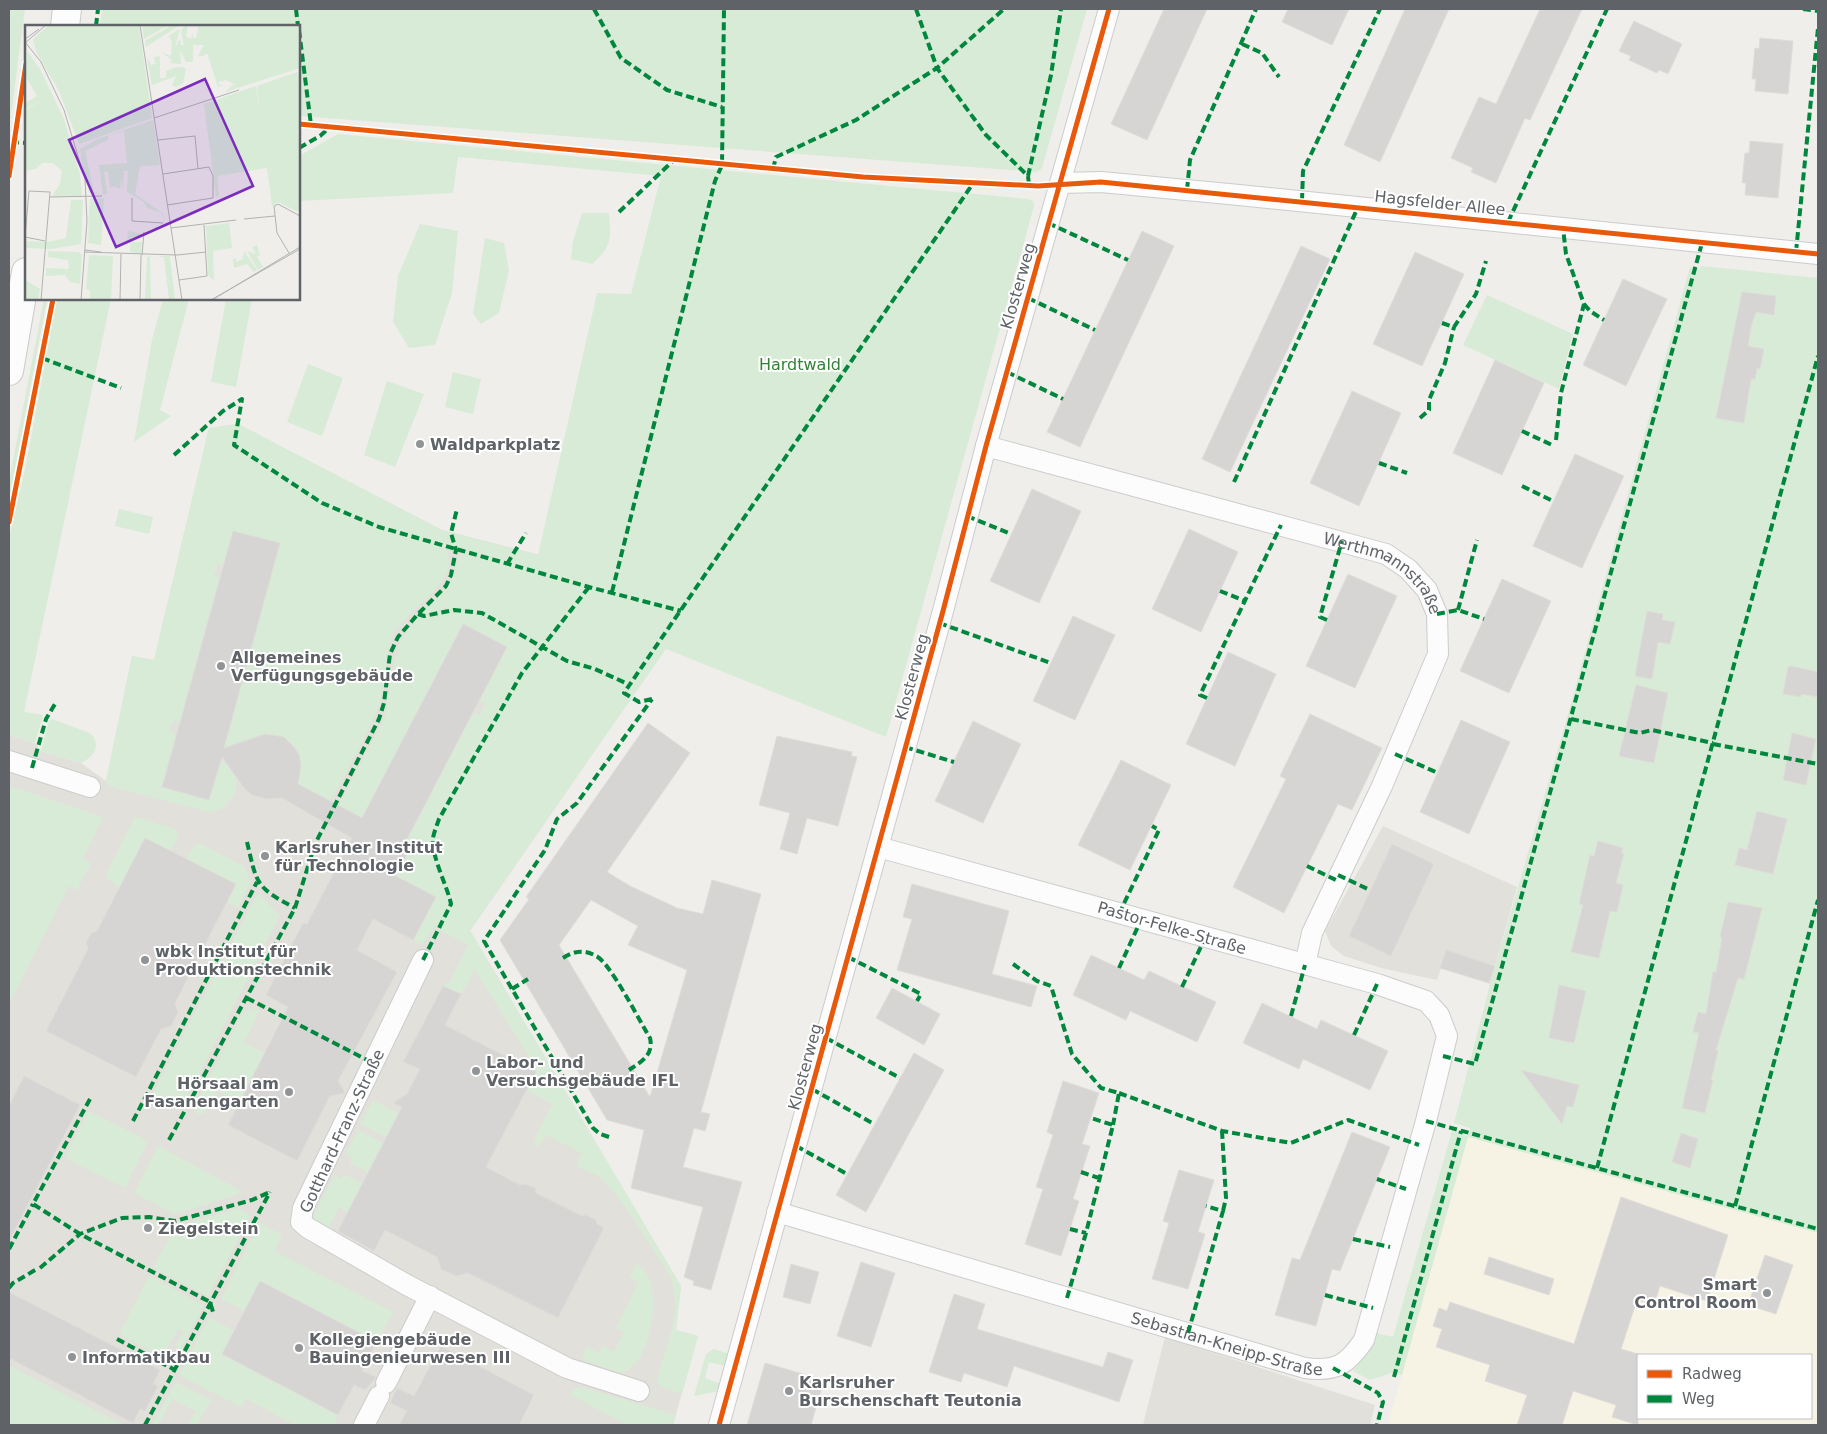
<svg xmlns="http://www.w3.org/2000/svg" width="1827" height="1434" font-family="'DejaVu Sans',sans-serif">
	<style>
		.commercial { fill: #f7f3e4; fill-rule: evenodd }
		.education { fill: #e2e0da }
		.green { fill: #d8ebd6 }
		.building { fill: #d6d5d3; stroke: #deddd9; fill-rule: evenodd }
		.lines { fill: none; stroke-linecap: round; stroke-linejoin: round }
		.minor-casing { stroke: #cbcccc; stroke-width: 22 }
		.secondary-casing { stroke: #cacacb; stroke-width: 30 }
		.minor { stroke: #fdfcfc; stroke-width: 20 }
		.secondary { stroke: #fdfcfc; stroke-width: 28 }
		.quiet { stroke: #00873e; stroke-width: 4; stroke-dasharray: 8 4; stroke-linecap: butt }
		.cycleway-casing { stroke: #fff; stroke-width: 8 }
		.cycleway { stroke: #e8590c; stroke-width: 5 }
		.poi-dot { fill: #919496; stroke: #fff; stroke-width: 2 }
		.labels { text-anchor: middle; dominant-baseline: central; stroke-width: 4; stroke-linejoin: round; paint-order: stroke }
		.street-label { font-size: 16px; fill: #5f6368; stroke: #fff }
		.park-label { font-size: 16px; fill: #348238; stroke: #fff }
		.poi-label { font-size: 16px; font-weight: bold; fill: #5f6368; stroke: #fff; text-anchor: start }
		.inset-road { fill: none; stroke: #b1b2b2; stroke-width: 1 }
		.view { fill: #7b2cbf; fill-opacity: 0.15; stroke: #7b2cbf; stroke-width: 2.5 }
		.inset-edge { fill: none; stroke: #5f6368; stroke-width: 2.5 }
	</style>
	<rect width="100%" height="100%" fill="#efeeea"/>
	<!-- commercial -->
	<path class="commercial" d="M1468,1136L1818,1233V1425H1388ZM1638,1355H1811V1418H1638Z"/>
	<!-- education -->
	<path class="education" d="M238,424L442,530L556,559L666,648L470,931L681,1286L676,1330L698,1336L673,1425H9V735L35,743L41,751L81,763L106,781L132,656L154,660L209,428Z
		M1383,826L1517,887L1490,984L1441,968L1437,980L1381,968L1344,956L1331,946L1325,931Z
		M1165,1337L1375,1405L1370,1425H1143Z"/>
	<!-- green -->
	<path class="green" d="M9,9H25L9,131Z
		M102,9H1087L1042,168L1037,172L299,116V26H100Z
		M338,134L1028,199L1033,201L1034,206L886,737L666,649L470,930L681,1286L676,1330L698,1336L682,1394L660,1386L657,1379L672,1329L676,1307L672,1279L631,1215L609,1186L599,1176L576,1166L582,1153L546,1135L539,1147L536,1146L535,1138L552,1104L526,1090L537,1070L475,970L461,994L443,988L444,983L448,985L468,945L434,927L422,945L413,940L435,897L389,873L401,867L412,844L406,841L473,712L480,715L485,704L479,700L507,647L362,818L339,805L384,719L393,669L400,642L411,625L451,583L460,556L464,552L463,548L444,547C467,578 408,608 395,632C383,655 388,679 380,702C368,736 347,769 331,801L296,783C315,746 269,712 238,753L224,746L280,544L233,531L224,565L218,564L214,576L220,578L180,723L174,720L169,731L177,735L162,787L209,800L220,761L236,770V792L224,808L210,812L116,788L108,785L106,781L132,656L154,660L209,428L238,424L442,530L538,555L597,293L631,294L661,176L458,157L453,193L299,201V156Z
		M582,213H609C611,238 612,247 592,264L571,259L573,241Z
		M420,224L458,231L452,293L435,345L409,348L393,322L398,276Z
		M485,238L504,243L509,270L499,313L481,324L473,314Z
		M1701,266L1818,278V1233L1468,1137L1402,1375L1392,1373L1370,1380L1353,1371L1365,1357L1375,1333L1393,1337L1452,1131L1468,1136L1470,1128L1454,1123L1490,984L1567,718L1690,267L1700,269Z
		M1487,295L1573,334L1559,389L1463,345Z
		M44,299H47L9,501V481Z
		M57,299H111L24,712L43,715L35,743L9,735V538L26,465Z
		M163,299H189L160,410L171,416L134,442L152,340Z
		M226,299H252L236,387L211,382Z
		M308,364L343,378L322,436L287,422Z
		M453,372L481,379L473,414L445,407Z
		M387,381L424,394L395,467L364,455Z
		M119,509L153,517L149,534L115,526Z
		M52,719L90,733C102,744 94,757 81,763L41,751L49,720Z
		M9,786L103,817L83,859L91,863L77,890L69,886L9,1004Z
		M135,817L176,829L178,837L171,851L145,838L120,888L107,878V872Z
		M199,843L245,867L250,882L239,907L227,903L236,884L186,859L193,847Z
		M258,893L280,916L182,1107L177,1109L152,1095Z
		M251,1008L260,1010L244,1043L265,1053L240,1102L217,1091L205,1113L198,1114L193,1109L242,1014Z
		M373,1100L489,1160L394,1121L386,1137L360,1124Z
		M88,1111L148,1141L125,1188L65,1158Z
		M358,1130L383,1143L368,1172L350,1163L352,1158L345,1154Z
		M158,1146L242,1191L236,1195L175,1214L134,1193Z
		M344,1174L362,1183L348,1212L339,1207L328,1229L313,1217L334,1175L341,1179Z
		M238,1208L249,1214L250,1218L208,1296L153,1268L175,1227Z
		M259,1222L282,1235L274,1251L393,1312L377,1342L261,1281L245,1311L221,1299Z
		M636,1264C667,1276 652,1370 620,1373L581,1359L587,1347L599,1353L602,1346L614,1352L624,1332L616,1328L638,1283L629,1277Z
		M149,1276L204,1305L180,1350L175,1347L183,1332L178,1329L167,1349L177,1355L174,1361L171,1362L119,1334Z
		M209,1317L234,1331L222,1355L338,1415L334,1425H295L246,1399L241,1407L179,1375Z
		M714,1349L730,1354L726,1366L709,1362L705,1378L721,1384L719,1391L694,1396L706,1354Z
		M10,1366L123,1425H9Z
		M176,1382L211,1400L197,1425H188L196,1411L172,1399L158,1425H152Z
		M582,1387L676,1415L673,1425H627L569,1394L576,1388Z"/>
	<!-- building -->
	<path class="building" d="M1164,9H1207L1147,140L1111,124Z
		M1288,9H1349L1332,45L1282,22Z
		M1405,9H1449L1380,162L1344,145Z
		M1540,9H1582L1530,120L1525,118L1496,183L1471,172L1473,168L1451,158L1479,97L1496,104Z
		M1634,21L1682,44L1668,74L1659,70L1657,73L1629,60L1631,56L1619,51Z
		M1760,38L1793,41L1788,94L1755,91L1756,79H1752L1755,48L1759,49Z
		M1750,141L1783,144L1778,198L1745,195L1746,183H1742L1745,153H1749Z
		M1142,231L1174,246L1080,447L1047,432Z
		M1301,246L1330,259L1230,472L1202,459Z
		M1415,252L1464,274L1422,366L1373,344Z
		M1623,279L1667,299L1626,386L1583,365Z
		M1742,292L1776,296L1774,315L1756,312L1751,327L1748,346L1764,349L1760,369L1757,368L1755,379H1751L1744,423L1716,418Z
		M1495,360L1544,383L1502,475L1453,453Z
		M1352,391L1401,413L1359,506L1310,483Z
		M1575,454L1624,476L1582,568L1533,546Z
		M1032,489L1081,511L1039,603L990,581Z
		M1189,529L1238,552L1201,632L1152,609Z
		M233,531L280,543L224,748L265,734L284,737L294,747L299,755L301,765L298,784L362,818L463,624L507,647L406,841L412,844L396,876L436,897L413,940L373,919L357,950L397,972L338,1081L345,1093L330,1096L297,1161L228,1125L288,1007L266,995L303,923L307,924L352,838L282,798L266,799L252,795L244,788L222,757L209,800L162,787Z
		M1348,574L1397,596L1355,688L1306,666Z
		M1502,579L1551,601L1509,693L1460,671Z
		M1647,611L1663,614L1662,620L1675,622L1670,644L1658,642L1652,679L1635,676Z
		M1073,616L1115,635L1075,720L1033,701Z
		M1228,652L1276,674L1235,766L1186,744Z
		M1791,666L1818,672V697L1801,694V697L1783,694L1788,667Z
		M1636,685L1668,693L1654,763L1619,756Z
		M1310,714L1382,748L1352,810L1338,804L1284,913L1233,887L1286,779L1280,776Z
		M1461,720L1510,742L1469,834L1420,812Z
		M973,721L1021,744L983,823L935,801Z
		M648,723L690,753L607,872L630,886L677,908L703,914L712,880L761,894L701,1112L710,1114L705,1131L694,1128L683,1167L742,1182L711,1290L693,1285L694,1281L684,1277L703,1207L631,1188L644,1130L607,1120L500,940L529,899L526,897ZM591,900L638,926L628,945L687,970L650,1097L559,945Z
		M1792,733L1816,739L1806,785L1783,780Z
		M777,736L852,752L851,756L857,757L838,826L807,818L797,854L780,849L790,813L759,805Z
		M1121,760L1171,785L1130,870L1078,845Z
		M1757,811L1787,819L1773,874L1735,865L1739,848L1747,850Z
		M145,838L236,884L175,1003L178,1012L173,1023L171,1026L161,1029L136,1077L46,1031L88,949L86,943L91,933L97,931Z
		M1598,841L1623,848L1621,853H1624L1616,883L1623,885L1617,912L1610,911L1599,958L1571,952L1583,905L1579,904L1590,855L1594,856Z
		M1392,844L1434,864L1391,956L1349,936Z
		M912,884L1009,911L992,974L1037,986L1031,1007L897,970L912,919L903,917Z
		M1728,902L1762,908L1744,979L1738,978L1716,1050L1718,1051L1711,1080H1713L1705,1113L1682,1108L1699,1033L1693,1032L1698,1012L1706,1014L1713,972H1716L1722,938L1720,937Z
		M1446,950L1495,966L1489,983L1440,968Z
		M1091,955L1144,980L1149,971L1216,1002L1197,1042L1130,1011L1126,1020L1073,995Z
		M1559,985L1586,991L1574,1043L1549,1038Z
		M443,986L461,994L445,1025L536,1072L486,1167L520,1185L525,1184L535,1188L536,1193L582,1216L586,1215L596,1220L597,1224L604,1228L558,1318L468,1273L456,1276L441,1269L437,1257L385,1230L374,1251L338,1231L402,1107L393,1103L407,1094L420,1069L403,1062Z
		M892,988L940,1014L924,1045L876,1018Z
		M1262,1003L1317,1029L1321,1020L1388,1051L1370,1090L1303,1059L1299,1069L1243,1043Z
		M914,1053L944,1070L866,1212L836,1195Z
		M1521,1070L1579,1085L1573,1107L1567,1106L1562,1124Z
		M24,1076L80,1105L9,1241V1106Z
		M1063,1081L1099,1093L1082,1144L1090,1146L1073,1199L1079,1201L1061,1256L1025,1244L1043,1189L1036,1187L1053,1135L1047,1132Z
		M1352,1132L1390,1147L1340,1271L1332,1269L1316,1326L1275,1315L1292,1258L1300,1260Z
		M1681,1133L1698,1139L1690,1168L1672,1162Z
		M1179,1170L1214,1180L1198,1232L1205,1234L1188,1289L1152,1279L1169,1223L1163,1221Z
		M1621,1197L1728,1235L1707,1301L1660,1286L1654,1305L1637,1300L1621,1349L1638,1354V1425L1612,1417L1616,1405L1573,1391L1562,1425H1517L1527,1395L1485,1381L1490,1365L1436,1347L1442,1329L1433,1326L1439,1308L1447,1311L1450,1302L1574,1344Z
		M1765,1255L1793,1265L1776,1314L1748,1305Z
		M1489,1257L1554,1279L1549,1295L1484,1274Z
		M861,1262L895,1273L871,1347L837,1336Z
		M791,1264L819,1272L810,1304L783,1297Z
		M260,1281L377,1342L362,1371L376,1377L375,1379L365,1390L354,1385L338,1415L222,1354Z
		M9,1292L160,1370L153,1384L158,1386L145,1411L140,1409L133,1423L9,1358Z
		M954,1294L985,1304L977,1329L1103,1367L1108,1352L1133,1360L1119,1402L1014,1366L1007,1387L964,1373L961,1382L929,1372Z
		M441,1346L534,1395L519,1425H399L407,1411L390,1403L397,1388L414,1396Z
		M765,1363L824,1380L811,1425H747Z"/>
	<g class="lines">
		<!-- minor casing -->
		<g class="minor-casing">
			<g id="minor">
				<path d="M1060,183L1101,182L1239,195L1818,254"/>
				<path id="s1" d="M986,446L1386,554L1408,569L1427,590L1437,614L1438,654L1382,786L1312,933L1305,965"/>
				<path d="M9,761L90,787"/>
				<path d="M423,960L303,1208L301,1222L308,1228L407,1285L567,1368L639,1391"/>
				<path id="s2" d="M777,1212L1305,1368C1336,1372 1347,1365 1364,1340L1426,1121L1447,1036L1439,1015L1426,1001L1377,984L878,847"/>
				<path d="M386,1383L430,1296"/>
				<path d="M364,1425L379,1396"/>
				<path d="M719,1425L943,611L986,446L1109,9"/>
			</g>
		</g>
		<!-- secondary casing -->
		<g class="secondary-casing">
			<path id="secondary" d="M65,26L67,9
				M9,371L26,272"/>
		</g>
		<!-- minor -->
		<use href="#minor" class="minor"/>
		<!-- secondary -->
		<use href="#secondary" class="secondary"/>
		<!-- quiet -->
		<path class="quiet" d="M296,9L298,26
			M594,9L621,58L667,90L722,107
			M916,9L937,68L986,135L1028,176L1029,185
			M1803,9L1818,11
			M96,26L98,9
			M299,30L311,125
			M1242,44L1262,53L1279,77
			M11,142L26,143
			M299,148L320,136L330,127
			M773,169L776,157L856,120L937,68L1004,9
			M1028,176L1051,75L1061,9
			M1187,190L1190,160L1256,9
			M1302,201L1303,171L1380,9
			M619,212L674,160
			M1508,222L1607,9
			M1048,223L1128,260
			M1796,252L1818,28
			M1028,298L1095,330
			M1584,304L1590,311L1604,320
			M1442,323L1454,327L1476,294L1486,261
			M42,358L121,388
			M1007,372L1063,399
			M1420,418L1429,410V400L1445,363L1454,327
			M1522,431L1552,445
			M1556,440L1561,393L1584,304L1566,254L1563,228
			M174,455L223,411L242,399L234,445L322,503L379,527L589,587L681,611
			M1379,463L1407,473
			M1234,482L1358,207
			M1522,486L1553,501
			M967,516L1011,534
			M507,564L526,533
			M1220,591L1245,601
			M612,592L715,181L722,165L724,9
			M1458,610L1477,540
			M418,614L424,616L454,610L482,613L567,661L595,669L630,685
			M1437,614L1458,610L1484,619
			M1327,620L1320,617L1342,541
			M939,623L1051,663
			M1207,698L1200,695L1281,525
			M652,699L639,702L624,693L974,182
			M1571,719L1640,733L1652,730L1713,743
			M1713,744L1818,764
			M905,747L954,762
			M1395,754L1438,773
			M32,768L46,719L55,704
			M247,842C257,884 255,887 295,908
			M1307,866L1336,880
			M1338,875L1370,890
			M1119,914L1159,830L1152,826
			M848,957L921,994L917,1001
			M563,958C574,951 584,949 596,956C610,962 640,1022 650,1038C654,1055 641,1062 629,1070
			M423,960L451,904C447,885 431,856 433,838C434,832 437,825 439,819L522,673L589,587
			M1013,964L1037,981L1051,986L1072,1054L1101,1088L1119,1093L1113,1125
			M1119,968L1141,920
			M1182,987L1205,938
			M512,989L528,979
			M247,998L375,1064
			M1291,1016L1305,965
			M1354,1035L1377,984
			M826,1038L900,1078
			M1443,1056L1475,1064L1702,243
			M812,1089L874,1124
			M1119,1093L1222,1131L1291,1143L1348,1120L1419,1145
			M90,1099L33,1204L80,1234L210,1302L214,1315
			M133,1121L257,882
			M1426,1121L1818,1229
			M1222,1131L1226,1198L1223,1211
			M609,1137L600,1134L593,1128L484,941L545,850L557,819L577,803L652,699
			M169,1140L295,908L315,844L379,719L384,703L390,654L398,637L418,614L446,586L451,575L456,550L451,533L457,509
			M796,1146L847,1174
			M1597,1168L1818,356
			M1081,1172L1099,1178
			M1377,1179L1406,1189
			M1735,1206L1818,900
			M1070,1229L1086,1233
			M1353,1239L1390,1247
			M9,1249L33,1204
			M40,1268L80,1234L122,1218L149,1217L175,1221L252,1200L270,1192
			M9,1288L13,1283L37,1269
			M1325,1295L1373,1308
			M1067,1298L1086,1233L1113,1125L1091,1118
			M1188,1333L1223,1211L1206,1206
			M117,1339L175,1370
			M1333,1368L1378,1393L1383,1402L1377,1425
			M1394,1377L1461,1131
			M145,1425L270,1192"/>
		<!-- cycleway casing -->
		<g class="cycleway-casing">
			<path id="cycleway" d="M299,124L863,177L1038,186L1101,182L1818,254
				M9,176L26,64
				M9,522L53,299
				M719,1425L943,611L986,446L1109,9"/>
		</g>
		<!-- cycleway -->
		<use href="#cycleway" class="cycleway"/>
	</g>
	<!-- markers -->
	<g class="poi-dot">
		<circle cx="420" cy="444" r="5"/>
		<circle cx="221" cy="666" r="5"/>
		<circle cx="265" cy="856" r="5"/>
		<circle cx="145" cy="960" r="5"/>
		<circle cx="476" cy="1071" r="5"/>
		<circle cx="289" cy="1092" r="5"/>
		<circle cx="148" cy="1228" r="5"/>
		<circle cx="1767" cy="1293" r="5"/>
		<circle cx="299" cy="1348" r="5"/>
		<circle cx="72" cy="1357" r="5"/>
		<circle cx="789" cy="1391" r="5"/>
	</g>
	<g class="labels">
		<!-- street labels -->
		<g class="street-label">
			<text transform="translate(1440 203) rotate(6)">Hagsfelder Allee</text>
			<text transform="translate(1018 286) rotate(-74)">Klosterweg</text>
			<text stroke="none"><textPath href="#s1" startOffset="422">Werthmannstraße</textPath></text>
			<text transform="translate(912 677) rotate(-75)">Klosterweg</text>
			<text transform="translate(1172 928) rotate(16)">Pastor-Felke-Straße</text>
			<text transform="translate(805 1067) rotate(-75)">Klosterweg</text>
			<text transform="translate(342 1131) rotate(-65)">Gotthard-Franz-Straße</text>
			<text stroke="none"><textPath href="#s2" startOffset="469">Sebastian-Kneipp-Straße</textPath></text>
		</g>
		<!-- park labels -->
		<g class="park-label">
			<text x="800" y="364">Hardtwald</text>
		</g>
		<!-- poi labels -->
		<g class="poi-label">
			<text x="430" y="444">Waldparkplatz</text>
			<text x="231" y="657">Allgemeines<tspan x="231" dy="18">Verfügungsgebäude</tspan></text>
			<text x="275" y="847">Karlsruher Institut<tspan x="275" dy="18">für Technologie</tspan></text>
			<text x="155" y="951">wbk Institut für<tspan x="155" dy="18">Produktionstechnik</tspan></text>
			<text x="486" y="1062">Labor- und<tspan x="486" dy="18">Versuchsgebäude IFL</tspan></text>
			<text x="279" y="1083" text-anchor="end">Hörsaal am<tspan x="279" dy="18">Fasanengarten</tspan></text>
			<text x="158" y="1228">Ziegelstein</text>
			<text x="1757" y="1284" text-anchor="end">Smart<tspan x="1757" dy="18">Control Room</tspan></text>
			<text x="309" y="1339">Kollegiengebäude<tspan x="309" dy="18">Bauingenieurwesen III</tspan></text>
			<text x="82" y="1357">Informatikbau</text>
			<text x="799" y="1382">Karlsruher<tspan x="799" dy="18">Burschenschaft Teutonia</tspan></text>
		</g>
	</g>
	<!-- overview -->
	<g transform="translate(25 25)">
		<rect width="275" height="275" fill="#efeeea"/>
		<path d="M24,0H114L127,93L54,119L34,66L7,20V17L8,22L11,26L8,14ZM117,0H144L119,14ZM147,0H155L121,22L120,16ZM160,0H163L161,11L166,14L168,8V13H171L173,4L178,19L172,0H275V43L200,67L209,59L201,55L193,57L194,60H199L193,62L182,28L179,31H173L179,20H168V37H161L155,25L156,39L145,38L147,35L136,27L146,31L147,16L143,11L155,4L150,22L155,14L156,20H159L156,6ZM2,26L15,44L39,94L55,150L57,172L27,171L35,159L37,146L28,138H17L11,144L0,146V85L18,75L0,84V78L12,71L0,50ZM135,31V53H141V46L148,43L158,42L161,44L158,58L151,62L147,60L151,51L127,60L122,33L126,40L130,39L129,32ZM275,46V185L271,186L253,177L247,181L242,143L192,151L194,171L191,172L179,79L231,61L235,88L232,61ZM128,95L135,140L115,141L110,169L137,188L141,196L135,187L122,183L119,177L102,167L103,146H99L98,164L96,155L95,164L89,161L85,163L83,146L79,147L82,168L88,166L78,170L74,140L102,138L99,106L83,111L84,114L60,126L69,167L75,169L64,168L53,121L57,135L55,124L73,114ZM79,173L76,220L63,218L65,189L62,220L65,174ZM46,175H58L56,219L26,224L0,223V216L22,217L41,213ZM204,198L207,223L188,226L189,256L183,250L181,201ZM103,206L116,209L117,212H106V217H117L116,229L105,227V214L102,222ZM232,220L235,230L232,231L238,242L233,245L222,226L231,229L227,222ZM23,226L54,227L56,230L57,228L55,259L45,257L40,250L21,251V243L44,244L43,235L23,232ZM219,226L232,245L229,247L222,239L209,243L208,234L211,233V237L218,234ZM64,230L88,231L86,275H65V265L61,264ZM130,231L125,232L126,274H120L122,232H118ZM132,231H145L150,275H144L139,232ZM0,255L15,264L13,275H0Z" fill="#d8ebd6"/>
		<path class="inset-road" d="M115,0L157,275M0,14L14,4M0,17L16,37L39,85L60,154L62,196L56,275M0,18L21,0M129,93L214,65M133,115L170,111L173,144M138,149L184,142L188,151V173L142,180M24,172L77,171M107,173V196L138,198M219,194L250,191M146,203L211,195M60,225L76,227M60,227L152,230L181,227M264,228L252,208L249,181L253,179L275,191M117,230L119,207M154,255L182,251L179,200M16,275L25,167L4,166L0,212L20,216M95,275L96,229M115,275L116,230M186,275L275,224M187,275L275,222"/>
		<path class="view" d="M180,54L228,161L91,222L44,115Z"/>
		<rect width="275" height="275" class="inset-edge"/>
	</g>
	<!-- border -->
	<rect width="1827" height="1434" fill="none" stroke="#5f6368" stroke-width="20"/>
	<!-- legend -->
	<rect x="1637" y="1354" width="175" height="65" fill="#ffffff" stroke="#bfc1c3"/>
	<rect x="1647" y="1370" width="25" height="8" fill="#e8590c" stroke="#bfc1c3"/>
	<text x="1682" y="1379" font-size="15" fill="#5f6368">Radweg</text>
	<rect x="1647" y="1395" width="25" height="8" fill="#00873e" stroke="#bfc1c3"/>
	<text x="1682" y="1404" font-size="15" fill="#5f6368">Weg</text>
</svg>
